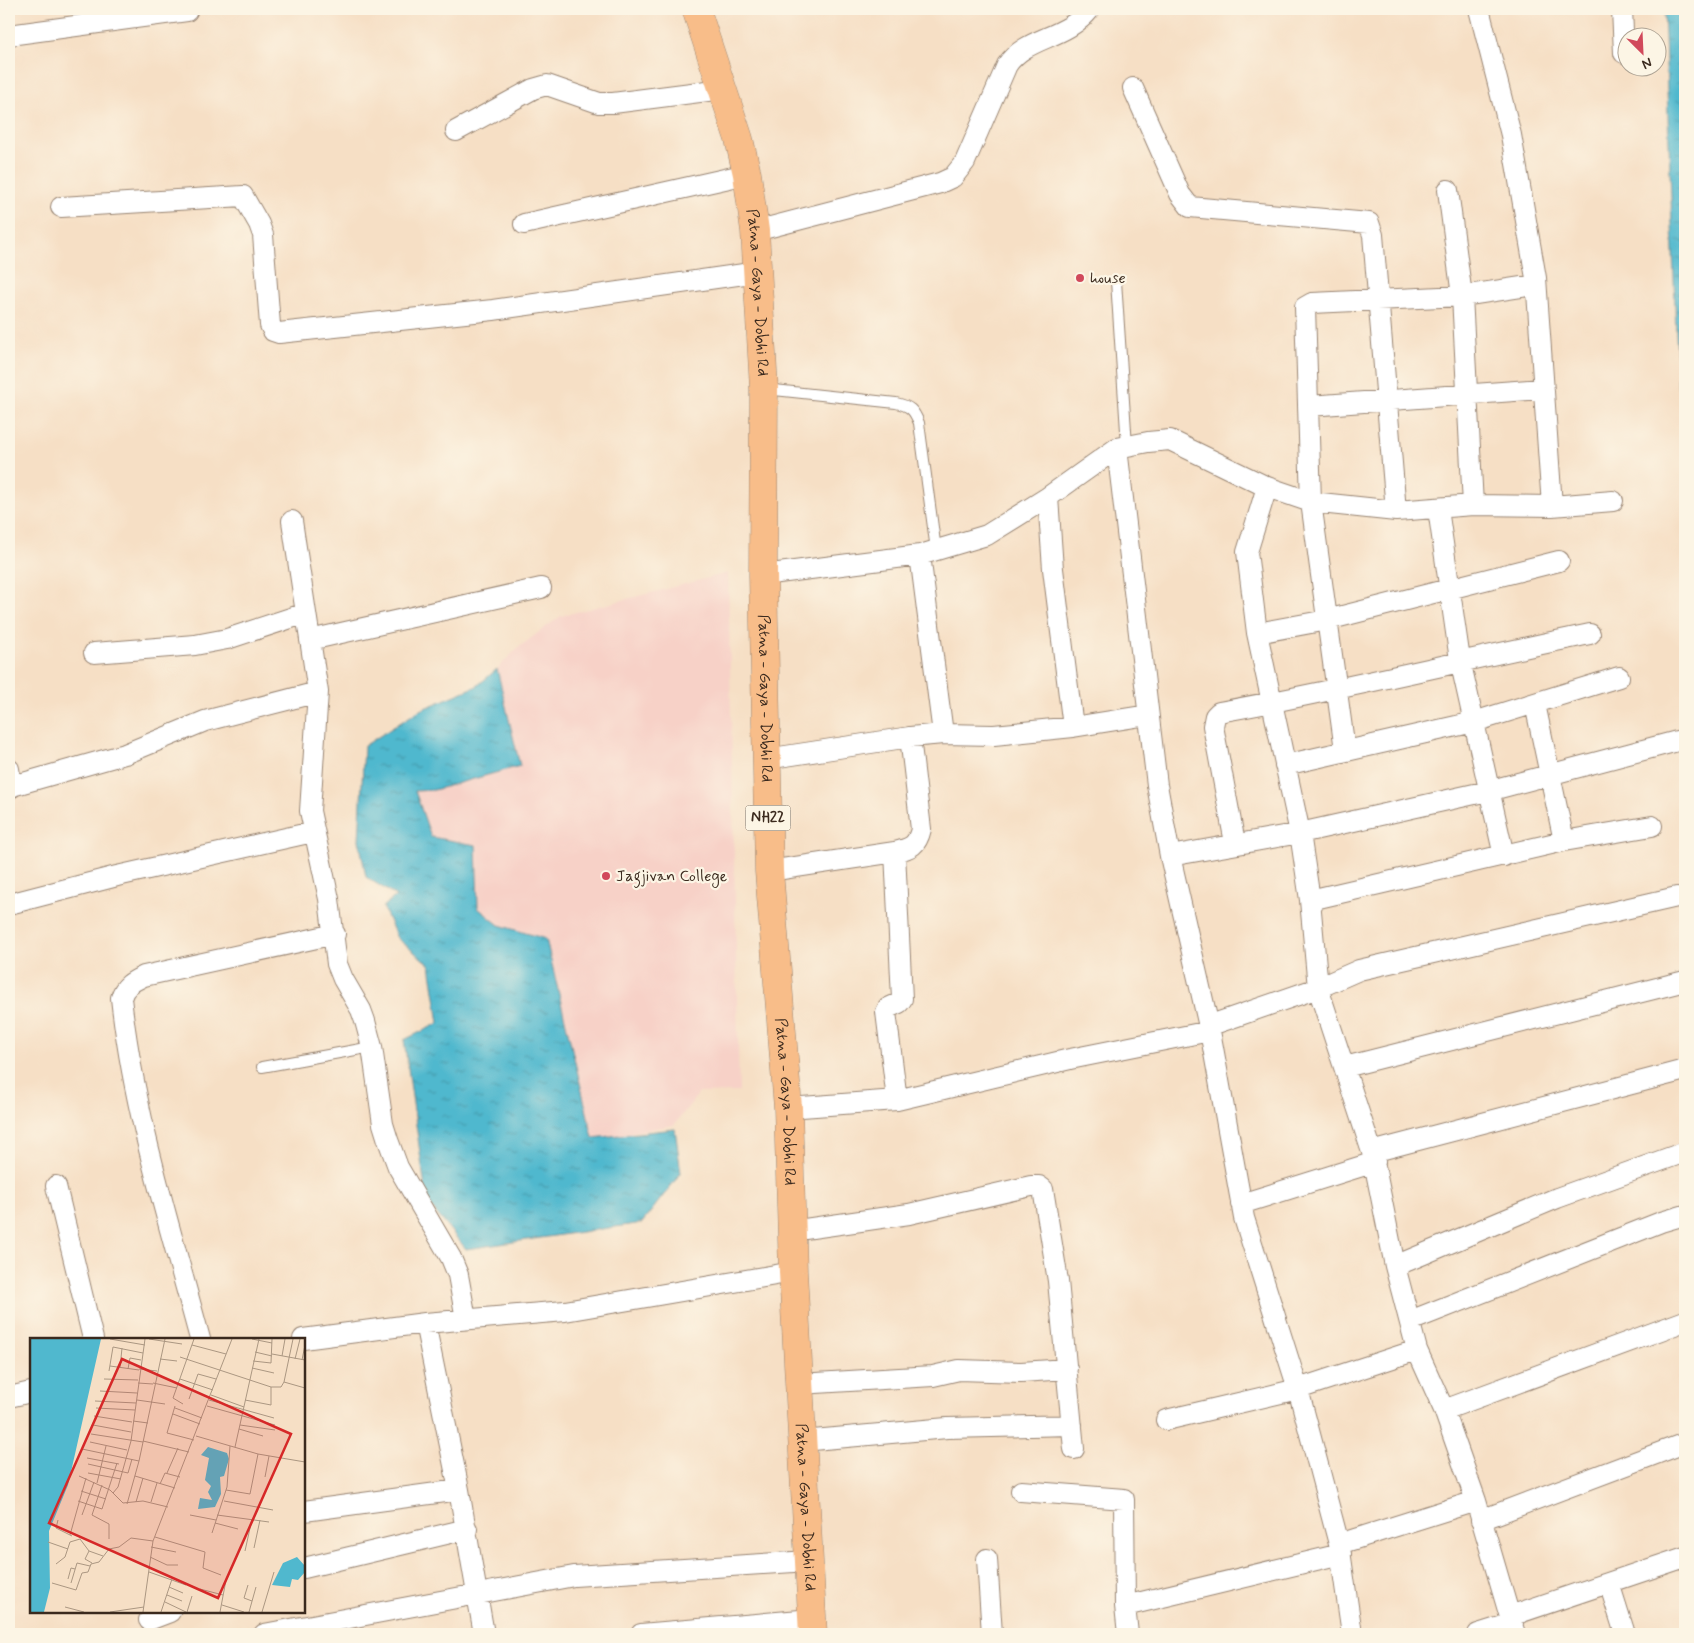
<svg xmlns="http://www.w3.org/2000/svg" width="1694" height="1643" font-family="Mynerve,sans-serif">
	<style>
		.built { fill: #f7d1c7 }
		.water { fill: url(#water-ripples); stroke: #467176 }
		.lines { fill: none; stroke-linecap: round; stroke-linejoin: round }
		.lane-casing { stroke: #988472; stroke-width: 12 }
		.street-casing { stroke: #988472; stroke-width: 22 }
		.primary-casing { stroke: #988472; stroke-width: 29 }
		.lane { stroke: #fff; stroke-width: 10 }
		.street { stroke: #fff; stroke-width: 20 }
		.primary { stroke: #f8bd89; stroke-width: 28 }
		.poi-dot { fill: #d1495b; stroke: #fcf5e5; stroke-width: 2 }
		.labels { text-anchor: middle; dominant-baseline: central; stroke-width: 4.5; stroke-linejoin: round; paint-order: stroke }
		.shield { fill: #fcf5e5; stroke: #75675a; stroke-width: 1 }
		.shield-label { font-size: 15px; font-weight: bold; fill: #3b2a1e }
		.poi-label { font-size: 16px; fill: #3b2a1e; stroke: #fcf5e5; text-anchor: start }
		.street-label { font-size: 16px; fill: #3b2a1e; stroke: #fcf5e5 }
		.inset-road { fill: none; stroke: #ab9782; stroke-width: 1 }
		.view { fill: #d62828; fill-opacity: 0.15; stroke: #d62828; stroke-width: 2.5 }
		.inset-edge { fill: none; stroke: #3b2a1e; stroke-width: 2.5 }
	</style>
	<defs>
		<pattern id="water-ripples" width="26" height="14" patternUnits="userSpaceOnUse" patternTransform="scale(1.25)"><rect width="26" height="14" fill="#50b8ce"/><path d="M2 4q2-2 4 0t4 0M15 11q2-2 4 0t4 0" fill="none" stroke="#4496a7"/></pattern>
	</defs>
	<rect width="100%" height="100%" fill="#fcf5e5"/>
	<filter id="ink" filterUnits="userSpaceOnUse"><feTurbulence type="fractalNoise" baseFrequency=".02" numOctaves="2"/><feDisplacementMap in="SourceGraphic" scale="10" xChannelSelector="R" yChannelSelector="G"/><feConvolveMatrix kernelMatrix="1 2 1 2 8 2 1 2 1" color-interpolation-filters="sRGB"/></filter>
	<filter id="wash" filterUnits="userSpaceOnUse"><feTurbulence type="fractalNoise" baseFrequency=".0096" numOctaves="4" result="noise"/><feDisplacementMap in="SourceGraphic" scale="20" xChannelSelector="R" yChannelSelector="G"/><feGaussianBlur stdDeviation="1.12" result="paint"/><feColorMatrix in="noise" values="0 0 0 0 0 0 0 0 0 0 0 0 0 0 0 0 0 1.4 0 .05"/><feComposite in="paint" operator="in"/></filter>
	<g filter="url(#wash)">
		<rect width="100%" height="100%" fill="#f6dfc5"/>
		<!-- built -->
		<path class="built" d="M728,573L739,1092L699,1093L674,1125L593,1139L546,939L499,925L478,907L476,845L431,837L414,791L434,790L519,765L497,669L519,647L561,616Z"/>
		<!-- water -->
		<path class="water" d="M1664,9H1685V422L1678,386Z
			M497,669L520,766L434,790L415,791L431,837L476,845L478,908L499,925L546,939L593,1138L675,1129L681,1173L642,1223L466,1249L427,1202L404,1040L439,1023L430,965L397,938L383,907L396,896L366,877L359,840L364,746L420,710L477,686Z"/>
	</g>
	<g filter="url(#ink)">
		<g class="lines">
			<!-- lane casing -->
			<g class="lane-casing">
				<path id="lane" d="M1116,281L1127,446
					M765,389L896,403C910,406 914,410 919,423L936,550
					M262,1067L372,1047"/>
			</g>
			<!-- street casing -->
			<g class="street-casing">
				<path id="street" d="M1479,9L1511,135L1536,278L1552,506
					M1622,9L1624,53
					M9,35L187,11
					M1133,88L1180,194L1190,207L1369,223L1373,235L1396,511
					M456,131L533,89L547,85L599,103H613L723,89
					M1448,190L1462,296L1473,505
					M61,207L243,196L259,224L263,235L270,325L273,331L279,333L493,310L758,272
					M524,224L747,174
					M755,231L940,183L953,177L965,162L1007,65C1027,36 1065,40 1090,9
					M1309,406L1543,389
					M1117,448L1157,785L1170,856L1210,1031L1244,1218L1298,1389L1339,1544L1352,1634
					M1267,487L1247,552L1257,633L1300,833L1310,900L1318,988L1372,1152L1395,1266L1417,1350L1444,1410L1476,1501L1515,1634
					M1048,497L1053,569L1073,727
					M1438,509L1460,660L1504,856
					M292,521L318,692L310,811L329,899L337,964L343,979L361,1010L365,1021L372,1047L383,1124L388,1140L398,1167L451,1258L458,1275L466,1319
					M920,555L943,734
					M763,575L920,555L987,535L1048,497L1117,448L1148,442L1170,440L1267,487L1311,502L1396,511L1473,505L1552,506L1613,501
					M1257,633L1327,620L1559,561
					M310,640L541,588
					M94,653L195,645L227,639L306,613
					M1535,704L1564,841
					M1345,750L1311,502L1305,307L1312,303L1462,296L1535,285
					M766,759L910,737L943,734L994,735L1073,727L1148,715
					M1285,765L1474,722L1619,677
					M9,769L12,787
					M9,787L125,754L205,721L318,692
					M1235,843L1213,726L1215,716L1219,712C1344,690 1466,659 1590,634
					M895,852L902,999L899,1003L888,1008L886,1012L897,1100
					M1170,856L1300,833L1488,791L1685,739
					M769,871L895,852C911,848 917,846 921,829L910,737
					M1310,900L1564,841L1652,826
					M9,904L117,876L313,832
					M1208,1026L1318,988L1359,970L1677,897
					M1345,1067L1685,981
					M788,1108L897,1100L1070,1059L1210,1031
					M1372,1152L1685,1070
					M56,1186L93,1339
					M1241,1204L1375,1162
					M791,1231L909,1214L1031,1186H1039L1043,1189L1058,1281L1074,1449
					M1395,1266L1557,1198L1685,1152
					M1410,1321L1661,1222L1685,1215
					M425,1323L459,1490L484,1634
					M200,1339C170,1227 134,1114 121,998C124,986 133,981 144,976L335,934
					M303,1339L425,1323L565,1311L793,1272
					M799,1384L933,1376L959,1370L1021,1372L1067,1369
					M9,1397L31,1392
					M1444,1410L1685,1321
					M1166,1420L1298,1389L1417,1350
					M802,1441L947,1428L1072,1425
					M1021,1491L1124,1499L1125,1606L1128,1634
					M304,1511L459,1490
					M1481,1520L1685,1443
					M1339,1544L1476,1501
					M987,1559L992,1634
					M304,1568L467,1529
					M1609,1583L1625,1634
					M1125,1606L1341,1554
					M1510,1616L1685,1557
					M149,1620L170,1612
					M264,1634L574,1576L809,1561
					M641,1634L812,1619
					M1478,1634L1513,1623"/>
			</g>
			<!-- primary casing -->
			<g class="primary-casing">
				<g id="primary">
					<path id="s1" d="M696,9L739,139L747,174L755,231L764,389L763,575L769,871L788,1108L793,1272L813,1634"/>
				</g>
			</g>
			<!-- lane -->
			<use href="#lane" class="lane"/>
			<!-- street -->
			<use href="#street" class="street"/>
			<!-- primary -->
			<use href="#primary" class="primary"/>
		</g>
	</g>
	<!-- markers -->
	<g class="poi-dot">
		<circle cx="1080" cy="278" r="5"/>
		<circle cx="606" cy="876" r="5"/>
	</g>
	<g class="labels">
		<!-- shield labels -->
		<rect class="shield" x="745.5" y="805.5" width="45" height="25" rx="4"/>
		<g class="shield-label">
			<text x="768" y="818">NH22</text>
		</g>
		<!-- poi labels -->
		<g class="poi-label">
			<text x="1090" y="278">house</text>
			<text x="616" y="876">Jagjivan College</text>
		</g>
		<!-- street labels -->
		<g class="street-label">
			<text stroke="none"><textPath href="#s1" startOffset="292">Patna - Gaya - Dobhi Rd</textPath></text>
			<text stroke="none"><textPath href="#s1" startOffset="698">Patna - Gaya - Dobhi Rd</textPath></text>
			<text stroke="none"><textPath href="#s1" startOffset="1102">Patna - Gaya - Dobhi Rd</textPath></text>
			<text stroke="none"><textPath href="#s1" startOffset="1508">Patna - Gaya - Dobhi Rd</textPath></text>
		</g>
	</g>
	<!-- overview -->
	<g transform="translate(30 1338)">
		<rect width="275" height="275" fill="#f6dfc5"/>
		<path d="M0,1H71L38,147L19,193L20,250L14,274H0ZM178,109L197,115L199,121L194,138L190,139L191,156L185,169L168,171L170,160L182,162L178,154L181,148L175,142L179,120L171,117ZM267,219L275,228V234L268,242L262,241L260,249L242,247L253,225Z" fill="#50b8ce"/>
		<path class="inset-road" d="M80,1L115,7M119,1L152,6M222,1L242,5M162,7L196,16M225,14L242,18M242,16L275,22M252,18L255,1M150,19L241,49M130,21L147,23M265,21L270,1M272,22L275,7M223,23L241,25L242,1M80,28L109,32M90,30L92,10M222,30L244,35M98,31L100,20L111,22M109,31L127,33M79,33L83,9L113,15M74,41L108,42M150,41L183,52M254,44L275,50M108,45L123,46M123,45L147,50M70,53L107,55M181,57L214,69M159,61L168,36L186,41M107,62L135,66M179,62L244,80M215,62L241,67V49H251L254,44L263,1M65,63L106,65M153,66L143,60L164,1M145,68L137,95L164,102M177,68L245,87M66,70L105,72M145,70L172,80M143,76L170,86M64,78L102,84M103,83L118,85M63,87L101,94M210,87L245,92M209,91L233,98M61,96L113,104M166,98L228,116L275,124M113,103L159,114M60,104L97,112M205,109L229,1M52,111L109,123M57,120L89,126M58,126L98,135L102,121M58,135L91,141M137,135L148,110M49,138L80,152L93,165L113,163L138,169M105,138L145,150M235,139L239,118M67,145L76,108M130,146L135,135L150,139M72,147L62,177L79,186V201M196,152L220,156L228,116M51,153L76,161M83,155L88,149L101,103L115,1M48,163L72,171L87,125M194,163L243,172M106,164L113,140M121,164L127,145M97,166L109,123L135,1M52,177L64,144M160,177L186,182M187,177L239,184M28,182L26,190L42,198M185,185L208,191M182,195L197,149L200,108M40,197L56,140M125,199L175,214L173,230L191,237M18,204L38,211M121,209L146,214M224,210L230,182M59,213L55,221L62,225M215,213L222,181M120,219L137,227H148M26,226L35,219L40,204L50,201L59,213L73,218M119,234L156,247M38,241L41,230L45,231M22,245L46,252L52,235L58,234L61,226L69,224L79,211L89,209L101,200L123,203M41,245L47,225L60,228M218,247L214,260L222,263M139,249L153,255M170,251L193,257M137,257L152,263M135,264L156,274M192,267L214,274M35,269L54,274M80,274L114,269M113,274L123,203L202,1M131,274L142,241M157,274L162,258M190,274L196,242M219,274L226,249M232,274L244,234"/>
		<path class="view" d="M92,21L261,96L188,260L19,185Z"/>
		<rect width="275" height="275" class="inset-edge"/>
	</g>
	<!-- margin -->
	<rect width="1694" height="1643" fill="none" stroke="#fcf5e5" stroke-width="30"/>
	<!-- north arrow -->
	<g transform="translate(1642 52) rotate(156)"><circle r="24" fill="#fcf5e5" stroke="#afa495"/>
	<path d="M0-4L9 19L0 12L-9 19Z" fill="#d1495b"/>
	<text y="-8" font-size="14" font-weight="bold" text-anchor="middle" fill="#3b2a1e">N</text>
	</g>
</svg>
